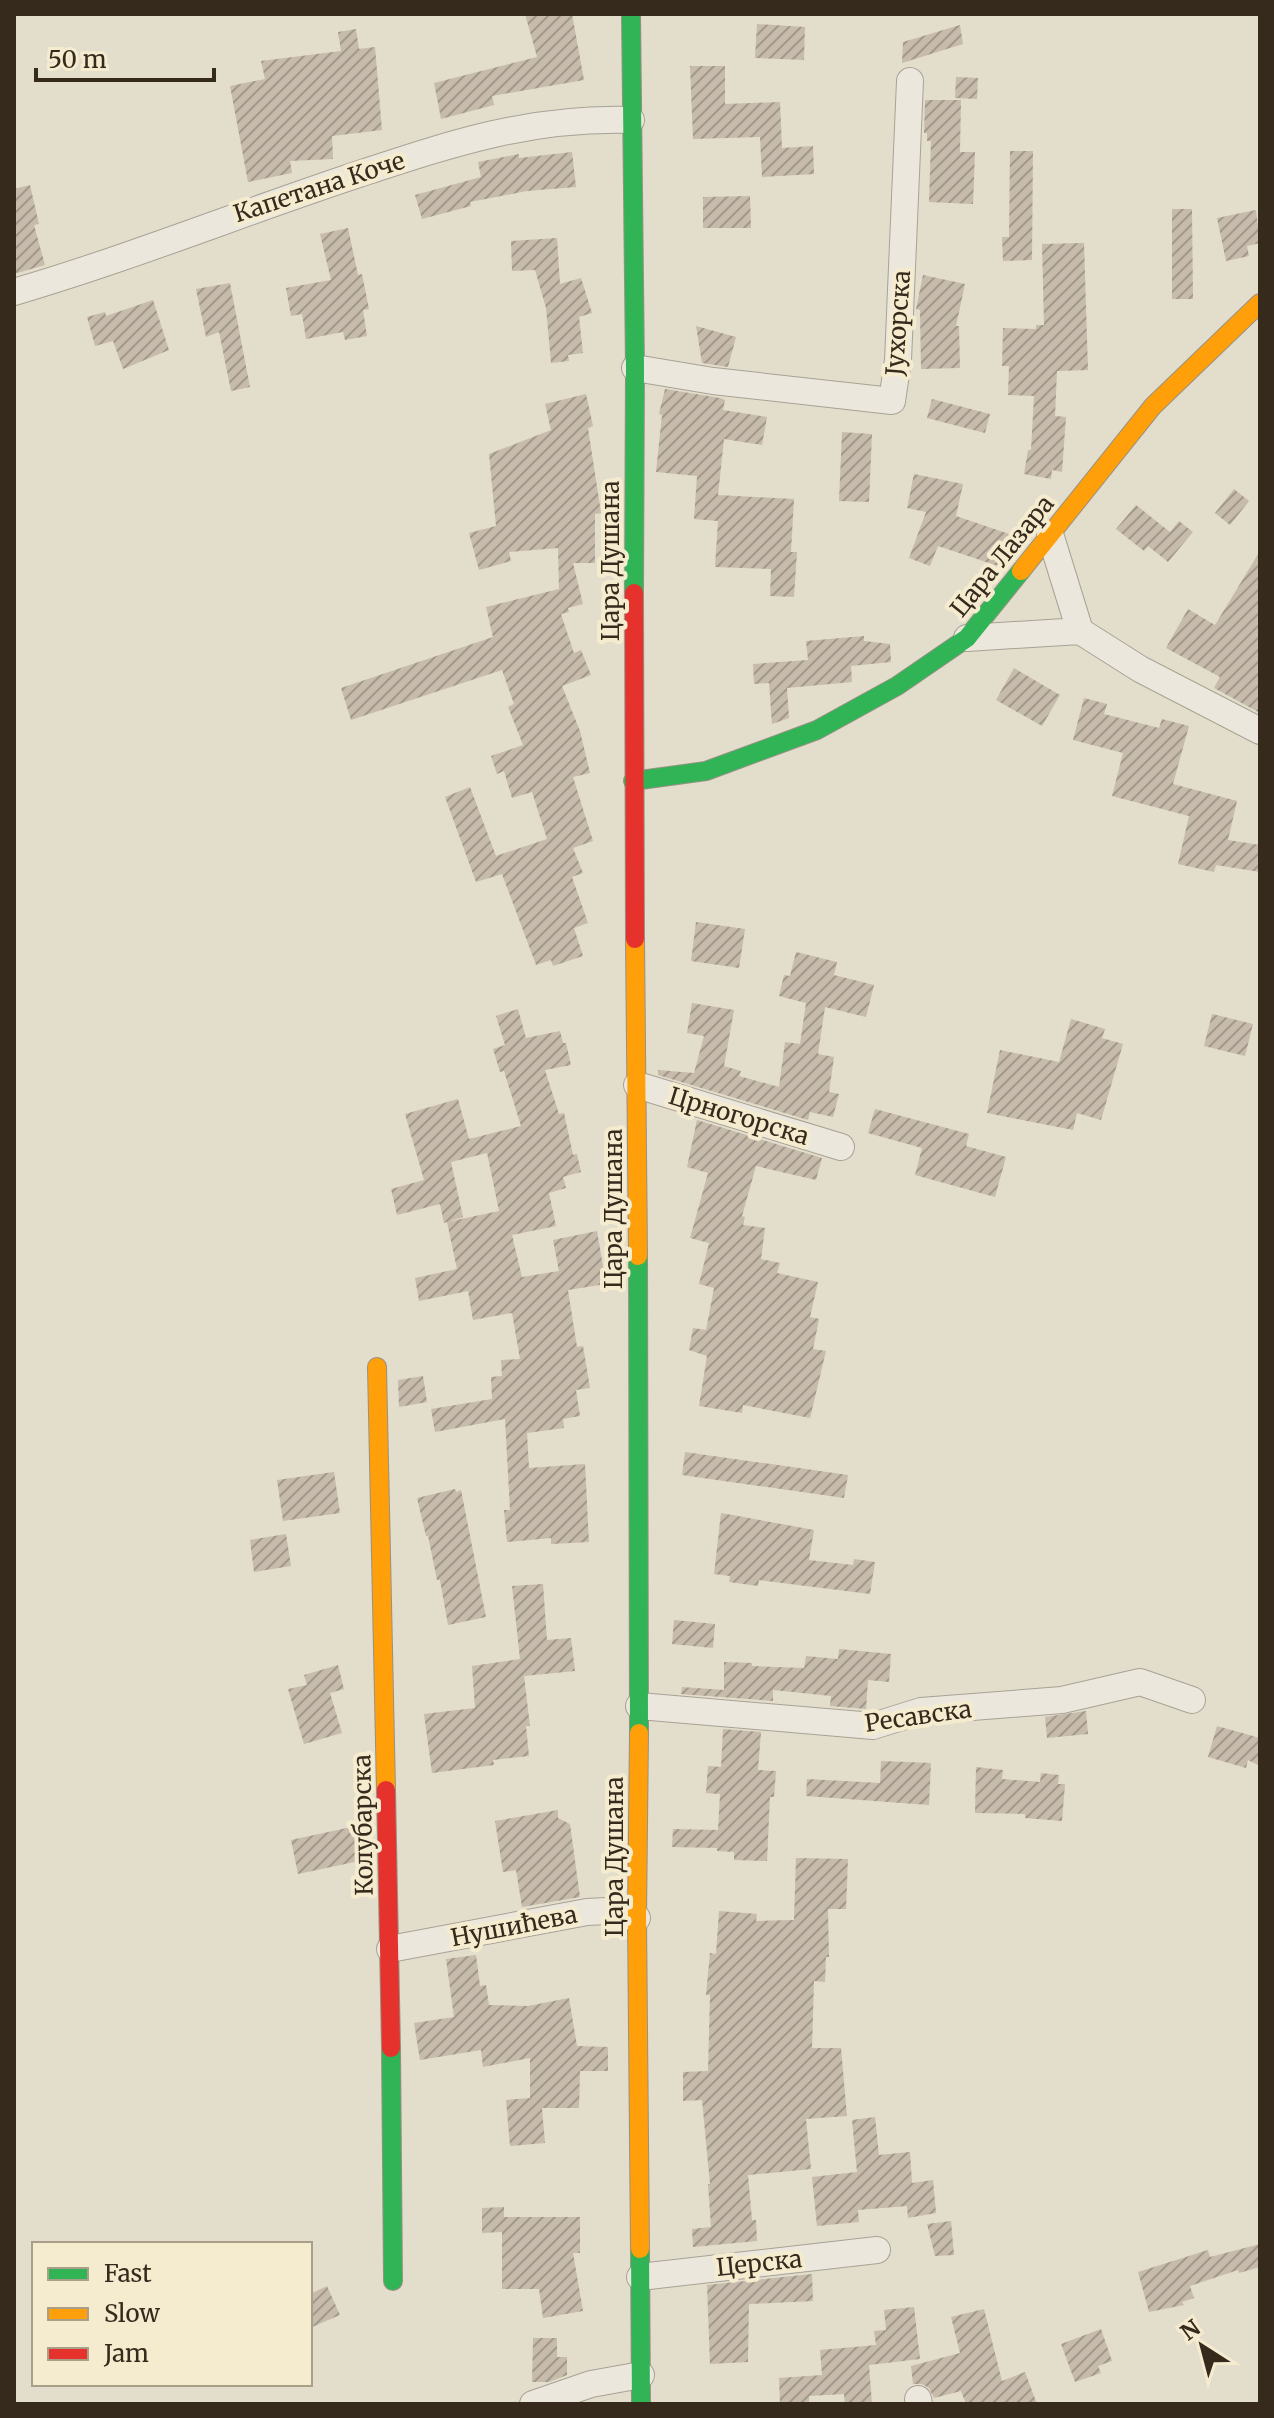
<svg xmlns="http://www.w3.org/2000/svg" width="1274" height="2418" font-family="Merriweather,serif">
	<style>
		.building { fill: url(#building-hatch); fill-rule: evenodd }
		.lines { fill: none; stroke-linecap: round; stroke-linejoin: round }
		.street-casing { stroke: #a8a295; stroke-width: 28 }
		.fast-casing { stroke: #989184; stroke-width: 20 }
		.slow-casing { stroke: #989184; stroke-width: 20 }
		.jam-casing { stroke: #989184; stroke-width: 20 }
		.street { stroke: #ebe7dd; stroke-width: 26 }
		.fast { stroke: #30b455; stroke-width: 18 }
		.slow { stroke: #ff9f0a; stroke-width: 18 }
		.jam { stroke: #e5322d; stroke-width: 18 }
		.labels { text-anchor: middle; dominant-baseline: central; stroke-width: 8; stroke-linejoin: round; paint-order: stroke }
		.street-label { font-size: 24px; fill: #362a1d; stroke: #f5ecd0 }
	</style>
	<defs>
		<pattern id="building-hatch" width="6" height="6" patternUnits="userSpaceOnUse" patternTransform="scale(2)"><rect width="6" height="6" fill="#c7bbac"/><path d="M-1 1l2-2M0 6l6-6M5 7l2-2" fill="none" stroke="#a2988b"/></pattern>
	</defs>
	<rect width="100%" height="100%" fill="#e3ddcb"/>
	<!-- building -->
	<path class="building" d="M525,14H572L584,80L492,96L494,105L441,119L434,83L537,57Z
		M757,24L805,27L804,60L755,58Z
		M960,25L963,44L902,63L903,42Z
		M356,29L359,49L375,47L382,130L332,136L333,159L290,161L292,173L248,182L230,86L265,79L261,61L341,51L338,32Z
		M690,66H725V104L780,102L782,148L813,146L814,174L762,177L760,137L693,139Z
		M956,77L978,78L977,99L955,98Z
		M925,100H961L960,152H975L973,204L929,202L931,141H927V133H924Z
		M1010,151H1033L1032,260L1003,261L1002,237H1009Z
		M572,152L576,187L527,191L470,202L471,206L422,219L415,195L481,177L478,162L519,154V158Z
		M30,185L39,224L34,225L45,265L14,274V189Z
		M750,196L751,228H703V197Z
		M1172,209H1192L1193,299H1172Z
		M1256,210L1260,243L1247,246L1249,256L1226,261L1217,218Z
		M348,228L358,275L362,274L369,309L363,310L367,336L345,340L343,332L306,339L302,314L291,316L286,288L331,280L320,234Z
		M557,238L560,284L581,278L592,313L579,317L583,353L568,355L569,361L551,363L546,308L535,270L512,271L511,241Z
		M1084,243L1088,370L1057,371L1055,416L1066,417L1062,472L1052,470L1051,479L1024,474L1028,450H1031L1034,396L1008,395L1009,366H1002L1003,328L1036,329V325H1044L1042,244Z
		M923,275L965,284L956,326H959L960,368L921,369L920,310L916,309Z
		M230,283L250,387L231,391L219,332L206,337L196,289Z
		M153,300L169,350L123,369L113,341L95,346L87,317L105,312L106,316Z
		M696,326L736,337L728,367L702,363Z
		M665,389L720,398L725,400L723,410L767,417L762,445L724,439L718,495L794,499L791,552H797L794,597L770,596L771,569L715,567L718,521L694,519L697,476L656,472L662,415L659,414Z
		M586,394L593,426L588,428L601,513L595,514V563H573L583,604L568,608L569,612L561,614L574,653L581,650L591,675L562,686L580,731L590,773L573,777L593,841L573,848L583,873L572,877L588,923L574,928L583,956L553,966L551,960L536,965L502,874L476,882L445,797L470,787L496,856L547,839L532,792L512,798L504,771L497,774L491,756L523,745L508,707L514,704L502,670L351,720L341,688L493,637L486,607L559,589L558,548L509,552L511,561L479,570L469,533L496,526L489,454L551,430L545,404Z
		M932,399L990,414L985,433L927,418Z
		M842,432L872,434L869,502L839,501Z
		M914,474L963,484L956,516L1018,537L998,566L938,546L930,566L909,558L926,512L907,508Z
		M1234,489L1249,501L1230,525L1215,513Z
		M1136,505L1170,532L1179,521L1193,532L1168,562L1148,546L1144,551L1116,529Z
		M1260,551V713L1214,688L1220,677L1166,648L1188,609L1215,625Z
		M864,636V641L890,644L891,662L851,666L852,682L787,688L789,718L772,724L769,683L754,684L753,664L808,660L806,641Z
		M1014,668L1060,695L1042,726L996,700Z
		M1084,698L1107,704L1104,714L1159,728L1162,719L1189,726L1173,784L1237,801L1228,840L1260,845V872L1216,865L1214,872L1178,864L1189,816L1112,796L1123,753L1073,740Z
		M696,922L745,929L739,968L691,961Z
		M796,952L837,962L834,975L874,985L866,1017L825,1007L818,1054L834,1057L829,1092L839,1094L833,1117L810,1112L808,1120L658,1075V1070L694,1073L704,1036L687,1033L692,1003L734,1010L724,1066L741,1071L739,1076L779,1087L785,1042L800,1044L806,1003L779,996L784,975L790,976Z
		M518,1009L526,1038L560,1031L563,1043H566L571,1065L545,1070L559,1114L564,1113L573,1155L577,1154L581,1172L563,1177L566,1188L549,1193L556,1226L512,1235L522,1277L559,1271L553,1240L597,1231L606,1284L568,1290L577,1347L583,1346L590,1388L576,1390L580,1416L563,1419L564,1428L527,1433L529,1468L585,1464L589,1542L551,1544V1538L507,1542L504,1510H510L505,1419L435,1432L431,1409L492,1399L491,1377L502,1376L501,1360L520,1359L512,1313L473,1320L468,1291L419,1301L415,1278L457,1269L447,1222L444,1223L440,1204L397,1215L391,1189L424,1180L405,1114L458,1099L469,1139L521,1126L504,1071L500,1072L493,1049L505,1045L496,1016ZM487,1153L499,1211L447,1222L463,1217L451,1162Z
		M1212,1014L1253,1024L1245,1056L1204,1046Z
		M1071,1019L1105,1029L1102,1038L1123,1044L1101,1120L1077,1113L1073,1130L987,1113L1000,1050L1059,1062Z
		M875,1109L969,1134L966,1146L1006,1157L995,1197L915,1175L922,1148L868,1133Z
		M697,1120L822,1158L816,1180L756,1166L742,1216L745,1217L743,1225L765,1228L761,1259L780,1263L777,1273L818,1282L810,1317L819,1319L813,1349L826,1351L810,1418L743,1405L742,1413L699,1406L707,1356L689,1350L693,1328L706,1330L714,1288L699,1284L709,1243L690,1238L708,1173L687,1167Z
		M423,1376L427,1402L399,1407L398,1380Z
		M685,1452L848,1475L844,1498L682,1475Z
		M334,1472L340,1513L283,1521L277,1480Z
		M455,1489L456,1492L461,1490L486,1617L448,1625L440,1580H437L428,1536H426L417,1498Z
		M721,1513L814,1530L809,1560L853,1565L854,1559L875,1562L870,1594L759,1580L758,1586L729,1582L730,1576L714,1574Z
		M286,1534L291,1566L254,1572L250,1540Z
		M543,1584L547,1640L571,1638L575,1671L524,1676L530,1726H526L529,1756L493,1760L494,1765L432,1773L424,1714L475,1708L472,1666L520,1659L512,1586Z
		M674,1620L715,1624L713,1648L672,1644Z
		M839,1649L891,1654L889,1682L868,1680L866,1709L830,1706L831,1696L773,1690V1701L681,1694L682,1687L724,1690V1662L752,1663V1666L804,1668L806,1656L838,1659Z
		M338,1665L344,1689L330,1693L342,1733L304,1744L288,1689L307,1685L304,1675Z
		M1086,1711L1088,1734L1047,1738L1045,1717Z
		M1217,1726L1260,1738V1766L1248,1760L1246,1768L1208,1757Z
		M723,1729L761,1732L758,1770L776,1771L774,1797H770L767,1861L734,1860V1852L717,1851V1848L672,1847L673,1829L718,1830L720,1794L706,1793L708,1766L721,1767Z
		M881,1761L931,1763L929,1805L806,1796L807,1779L880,1783Z
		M976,1767L1003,1770L1002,1779L1040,1782L1041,1773L1059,1775L1058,1784H1065L1062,1821L1025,1818V1814L975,1813Z
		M558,1810V1818L570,1824L580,1897L522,1907L516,1870L503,1872L495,1821Z
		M356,1826L364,1860L298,1874L291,1840Z
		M796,1858L848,1859L846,1909H828L829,1957H826L825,1982L814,1981L812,2048H841L847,2116L806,2119L811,2169L748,2175L752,2220H756L757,2241L693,2247L692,2229L711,2227L708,2184H710L702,2100L683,2101V2072L708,2071L710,1995H706L710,1953L716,1954L719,1911L757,1914L756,1921L794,1920Z
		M476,1955L480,1986L486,1985L489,2005L528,2006L569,1998L577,2046L608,2047V2071H580L579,2108H542L545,2143L510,2146L506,2100L530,2098V2058L483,2067L481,2050L420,2060L414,2023L454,2017L446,1959Z
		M875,2117L879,2155L910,2152L912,2183L933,2180L936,2213L908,2218L907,2206L858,2210L859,2222L817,2226L812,2177L857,2172L852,2120Z
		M504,2207V2217H580V2253H573L583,2311L543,2318L539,2289H502V2232L482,2233V2208Z
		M951,2221L954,2255L935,2256L927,2224Z
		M1260,2244V2267L1239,2273L1238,2270L1190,2286L1194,2298L1182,2302L1184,2305L1149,2312L1138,2272L1208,2250L1210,2257Z
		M812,2274L813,2301L749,2304L748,2362L710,2364L707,2285Z
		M327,2286L340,2315L310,2328V2294Z
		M914,2307L920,2359L869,2365L872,2404H845L844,2394L809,2396V2404H780L779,2378L822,2375L820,2350L876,2345L874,2331L886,2330L884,2310Z
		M984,2309L1002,2381L1025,2372L1037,2404H966L961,2391L934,2398L929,2388L922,2384H913L911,2366L960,2353L951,2317Z
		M1101,2329L1112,2361L1098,2366L1101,2373L1075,2382L1061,2344Z
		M533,2338H557V2357H567V2375L549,2382H532Z"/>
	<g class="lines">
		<!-- street casing -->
		<g class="street-casing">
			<path id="street" d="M14,292C130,258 244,212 359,174C453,143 531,117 631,120
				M635,368L713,381L892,401L898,360L910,81
				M1050,534L1080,631L1140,669L1260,731
				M967,638L1080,631
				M637,1085L841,1147
				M639,1706L873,1726L921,1711L1062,1700L1140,1682L1192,1700
				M390,1949L587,1912L607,1911L637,1918
				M640,2277L877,2250
				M918,2399L919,2404
				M533,2404L591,2384L641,2375"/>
		</g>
		<!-- fast casing -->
		<g class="fast-casing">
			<path id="fast" d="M631,14L635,368L634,593
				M633,781L706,771L817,730L897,686L967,638L1021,571
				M638,1256L639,1733
				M391,2048L393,2281
				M640,2249L641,2404"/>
		</g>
		<!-- slow casing -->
		<g class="slow-casing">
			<path id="slow" d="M1021,571L1153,406L1260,303
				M635,939L638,1256
				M377,1367L386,1790
				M639,1733L637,1918L640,2249"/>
		</g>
		<!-- jam casing -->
		<g class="jam-casing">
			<path id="jam" d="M634,593L635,939
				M386,1790L391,2048"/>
		</g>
		<!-- street -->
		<use href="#street" class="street"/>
		<!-- fast -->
		<use href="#fast" class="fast"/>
		<!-- slow -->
		<use href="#slow" class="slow"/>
		<!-- jam -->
		<use href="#jam" class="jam"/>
	</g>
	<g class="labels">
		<!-- street labels -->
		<g class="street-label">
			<text transform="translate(319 187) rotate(-18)">Капетана Коче</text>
			<text transform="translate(898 323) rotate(-86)">Јухорска</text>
			<text transform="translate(1002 556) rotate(-51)">Цара Лазара</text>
			<text transform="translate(610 561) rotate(-90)">Цара Душана</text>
			<text transform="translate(739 1116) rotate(17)">Црногорска</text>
			<text transform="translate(613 1209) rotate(-90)">Цара Душана</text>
			<text transform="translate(918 1716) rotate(-8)">Ресавска</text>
			<text transform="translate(363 1825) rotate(-91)">Колубарска</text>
			<text transform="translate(614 1857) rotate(-90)">Цара Душана</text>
			<text transform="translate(514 1926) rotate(-11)">Нушићева</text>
			<text transform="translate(759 2263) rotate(-6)">Церска</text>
		</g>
	</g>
	<!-- border -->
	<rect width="1274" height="2418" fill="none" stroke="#362a1d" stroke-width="32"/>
	<!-- legend -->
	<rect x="32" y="2242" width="280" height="144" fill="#f5ecd0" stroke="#a99e88" stroke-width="2"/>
	<rect x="48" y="2268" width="40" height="12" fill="#30b455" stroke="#a99e88" stroke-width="2"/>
	<text x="104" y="2282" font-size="24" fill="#362a1d">Fast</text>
	<rect x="48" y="2308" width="40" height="12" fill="#ff9f0a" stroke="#a99e88" stroke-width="2"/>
	<text x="104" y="2322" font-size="24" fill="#362a1d">Slow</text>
	<rect x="48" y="2348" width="40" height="12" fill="#e5322d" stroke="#a99e88" stroke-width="2"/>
	<text x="104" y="2362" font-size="24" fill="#362a1d">Jam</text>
	<!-- north arrow -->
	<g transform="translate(1202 2346) rotate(324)" stroke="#f5ecd0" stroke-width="6" paint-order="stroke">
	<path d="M0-6L14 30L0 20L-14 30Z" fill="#362a1d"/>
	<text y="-12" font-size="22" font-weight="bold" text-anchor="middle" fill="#362a1d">N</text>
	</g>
	<!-- scale -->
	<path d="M36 68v12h178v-12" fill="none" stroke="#362a1d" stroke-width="4"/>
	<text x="48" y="68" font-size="24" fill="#362a1d" stroke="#f5ecd0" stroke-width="6" paint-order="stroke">50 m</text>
</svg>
